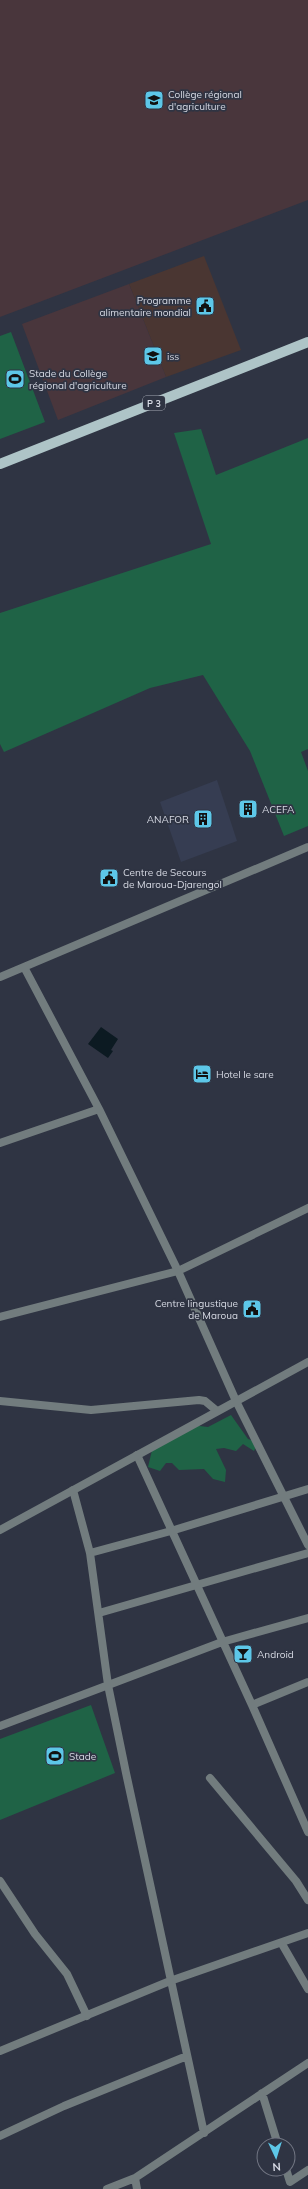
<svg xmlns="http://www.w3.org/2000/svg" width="308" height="2189" font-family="Mulish,sans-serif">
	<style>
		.built { fill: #363d52 }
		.industrial { fill: #4a3632 }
		.education { fill: #49363c }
		.green { fill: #1f6346 }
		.water { fill: #0c1a22 }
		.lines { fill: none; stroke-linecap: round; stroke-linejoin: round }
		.minor { stroke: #727c7e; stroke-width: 8 }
		.tertiary { stroke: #727c7e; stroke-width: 8 }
		.primary { stroke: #aec4c7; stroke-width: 10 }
		.labels { text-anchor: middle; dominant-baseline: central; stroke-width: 3.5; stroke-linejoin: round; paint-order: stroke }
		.shield { fill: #2f3443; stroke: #a5a8b4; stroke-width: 1 }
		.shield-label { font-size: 9px; font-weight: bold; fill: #d7dae4 }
		.poi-label { font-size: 10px; fill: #d7dae4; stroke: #2f3443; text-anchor: start }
	</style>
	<rect width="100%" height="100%" fill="#2f3443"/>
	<!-- built -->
	<path class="built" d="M217,780L237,841L181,862L160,802Z"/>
	<!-- industrial -->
	<path class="industrial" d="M204,256L241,350L166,377L129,284Z"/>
	<!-- education -->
	<path class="education" d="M0,0H308V200L0,317Z
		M129,284L166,377L58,420L22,324Z"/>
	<!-- green -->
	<path class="green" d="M11,332L45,422L0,439V336Z
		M201,429L216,475L308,438V749L301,752L308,771V826L284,836L250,751L203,675L150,688L4,752L0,744V613L211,544L174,433Z
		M231,1415L248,1439L258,1442L254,1451L243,1444L236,1451L224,1448L216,1449L226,1470L225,1482L213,1479L204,1469L179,1470L172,1463H166L160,1471L148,1467L153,1446L191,1425L208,1427Z
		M91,1705L115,1773L0,1820V1739Z"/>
	<!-- water -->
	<path class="water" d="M101,1027L118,1039L111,1050L113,1051L108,1058L88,1044Z"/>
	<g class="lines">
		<!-- minor -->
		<path class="minor" d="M24,967L99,1109L178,1271L236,1401L308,1545
			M0,977L308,847
			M0,1143L99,1109
			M0,1317L178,1271L308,1208
			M0,1401L91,1410L199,1400L205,1401L217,1411
			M137,1455L252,1705L308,1832
			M73,1490L90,1553L108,1685L126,1773L204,2133
			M90,1553L171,1531L308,1489
			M99,1613L308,1553
			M252,1705L308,1682
			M0,1726L222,1642L308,1618
			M210,1778L296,1881L308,1900
			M0,1881L35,1934L67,1974L87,2016
			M282,1944L308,1989
			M0,2051L170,1981L308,1933
			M262,2093L278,2145
			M0,2136L64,2106L187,2056
			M286,2169L290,2182L308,2170
			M135,2178L137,2189
			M107,2189L135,2178L308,2063"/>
		<!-- tertiary -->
		<path class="tertiary" d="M0,1530L308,1362"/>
		<!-- primary -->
		<path class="primary" d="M0,464L308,342"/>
	</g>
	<!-- icons -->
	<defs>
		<g id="university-square" transform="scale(1)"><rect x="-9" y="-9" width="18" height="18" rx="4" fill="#5dc7e8" stroke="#2f3443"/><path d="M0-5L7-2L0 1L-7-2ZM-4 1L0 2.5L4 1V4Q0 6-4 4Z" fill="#111"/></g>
		<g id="civic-square" transform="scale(1)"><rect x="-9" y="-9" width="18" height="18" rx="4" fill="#5dc7e8" stroke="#2f3443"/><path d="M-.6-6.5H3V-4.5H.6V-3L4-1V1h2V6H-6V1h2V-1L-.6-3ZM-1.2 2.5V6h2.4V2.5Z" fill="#111"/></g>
		<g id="school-square" transform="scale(1)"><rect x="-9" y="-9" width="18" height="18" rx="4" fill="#5dc7e8" stroke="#2f3443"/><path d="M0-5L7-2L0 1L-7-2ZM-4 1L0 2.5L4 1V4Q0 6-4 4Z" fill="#111"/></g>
		<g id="stadium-square" transform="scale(1)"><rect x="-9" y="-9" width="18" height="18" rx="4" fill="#5dc7e8" stroke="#2f3443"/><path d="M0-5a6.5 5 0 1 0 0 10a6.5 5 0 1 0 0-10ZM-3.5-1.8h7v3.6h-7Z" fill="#111"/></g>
		<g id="building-square" transform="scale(1)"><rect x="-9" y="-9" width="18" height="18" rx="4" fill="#5dc7e8" stroke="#2f3443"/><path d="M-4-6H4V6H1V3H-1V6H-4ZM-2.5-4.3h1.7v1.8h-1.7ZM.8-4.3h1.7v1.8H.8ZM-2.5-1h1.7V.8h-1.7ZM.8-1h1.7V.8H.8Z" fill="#111"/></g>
		<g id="hotel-square" transform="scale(1)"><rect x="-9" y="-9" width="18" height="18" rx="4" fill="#5dc7e8" stroke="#2f3443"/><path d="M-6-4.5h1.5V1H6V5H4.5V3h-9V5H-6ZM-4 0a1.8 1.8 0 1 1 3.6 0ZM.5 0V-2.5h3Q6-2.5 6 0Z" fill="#111"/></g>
		<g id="bar-square" transform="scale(1)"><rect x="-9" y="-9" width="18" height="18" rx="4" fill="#5dc7e8" stroke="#2f3443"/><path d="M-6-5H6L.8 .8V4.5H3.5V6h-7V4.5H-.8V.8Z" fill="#111"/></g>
	</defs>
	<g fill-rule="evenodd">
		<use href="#university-square" x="154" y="100"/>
		<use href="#civic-square" x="205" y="306"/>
		<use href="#school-square" x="153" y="356"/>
		<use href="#stadium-square" x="15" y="379"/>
		<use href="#building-square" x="248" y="809"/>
		<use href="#building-square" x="203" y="819"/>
		<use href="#civic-square" x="109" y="878"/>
		<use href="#hotel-square" x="202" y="1074"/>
		<use href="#civic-square" x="252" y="1309"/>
		<use href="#bar-square" x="243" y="1654"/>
		<use href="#stadium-square" x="55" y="1756"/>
	</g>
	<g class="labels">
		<!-- shield labels -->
		<rect class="shield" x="143" y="396" width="22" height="14" rx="3"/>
		<g class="shield-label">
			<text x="154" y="403">P 3</text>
		</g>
		<!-- poi labels -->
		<g class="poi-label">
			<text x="168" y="94">Collège régional<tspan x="168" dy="12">d'agriculture</tspan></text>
			<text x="191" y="300" text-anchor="end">Programme<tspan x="191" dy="12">alimentaire mondial</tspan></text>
			<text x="167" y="356">iss</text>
			<text x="29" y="373">Stade du Collège<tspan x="29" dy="12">régional d'agriculture</tspan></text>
			<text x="262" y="809">ACEFA</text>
			<text x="189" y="819" text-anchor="end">ANAFOR</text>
			<text x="123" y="872">Centre de Secours<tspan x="123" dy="12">de Maroua-Djarengol</tspan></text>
			<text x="216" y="1074">Hotel le sare</text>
			<text x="238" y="1303" text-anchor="end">Centre lingustique<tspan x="238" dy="12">de Maroua</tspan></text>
			<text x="257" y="1654">Android</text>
			<text x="69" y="1756">Stade</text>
		</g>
	</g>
	<!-- north arrow -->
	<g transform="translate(276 2157) rotate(176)"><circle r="19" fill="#2f3443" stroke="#727683"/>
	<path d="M0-3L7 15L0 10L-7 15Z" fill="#5dc7e8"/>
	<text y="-6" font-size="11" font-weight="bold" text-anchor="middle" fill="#d7dae4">N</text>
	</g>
</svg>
